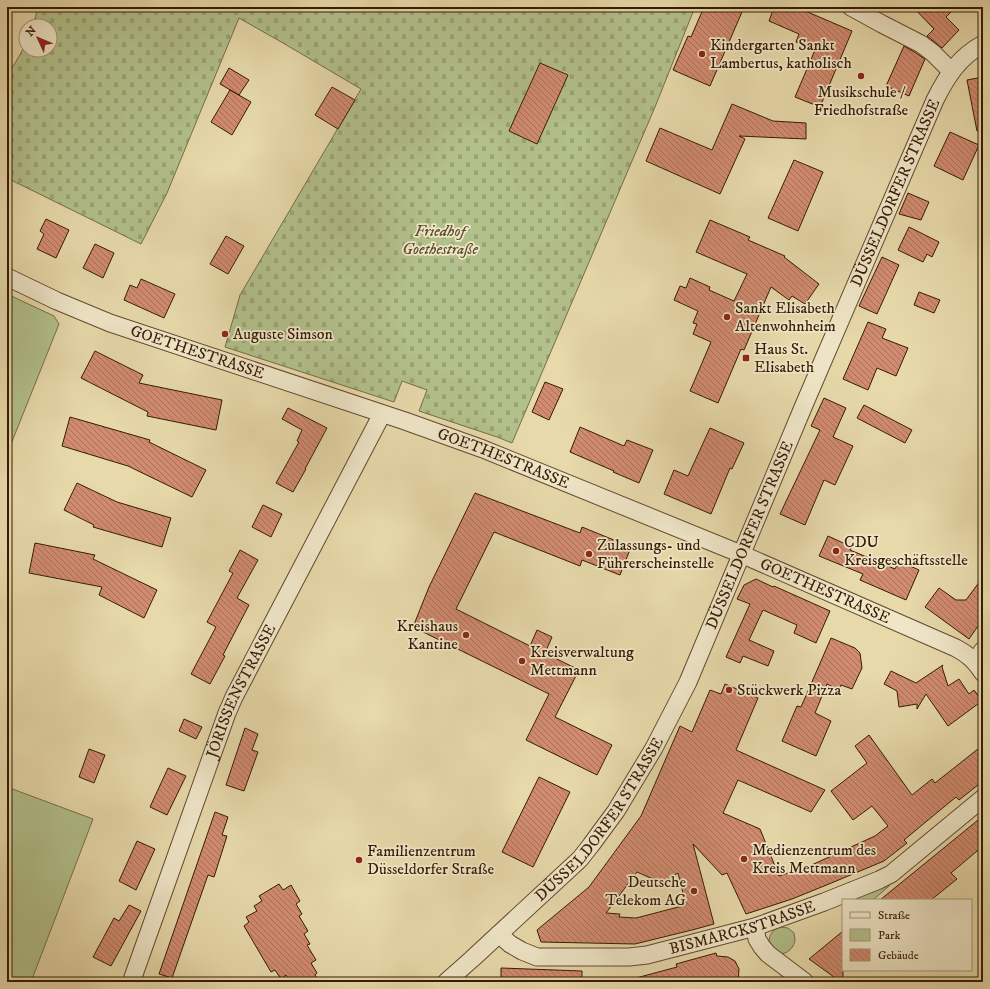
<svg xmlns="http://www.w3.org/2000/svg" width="990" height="989" font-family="'IM FELL DW Pica',serif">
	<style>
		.green { fill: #b2c08b; stroke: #746e48 }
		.cemetery { fill: url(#cemetery-stones); stroke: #746e48 }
		.building { fill: url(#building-back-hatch); stroke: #351b04; fill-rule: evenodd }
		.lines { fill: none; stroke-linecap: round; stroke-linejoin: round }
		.street-casing { stroke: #624a2e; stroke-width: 19 }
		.street { stroke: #efe6c8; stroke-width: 17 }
		.poi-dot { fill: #8f2418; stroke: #efe6c8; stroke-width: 1.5 }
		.labels { text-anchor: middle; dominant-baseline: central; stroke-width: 3.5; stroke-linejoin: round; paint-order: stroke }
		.poi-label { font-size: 16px; fill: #351b04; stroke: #efe6c8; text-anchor: start }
		.street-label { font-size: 16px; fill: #351b04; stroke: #efe6c8 }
		.park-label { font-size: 16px; font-style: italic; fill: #5a4d2c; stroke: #efe6c8 }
	</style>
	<defs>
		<pattern id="cemetery-stones" width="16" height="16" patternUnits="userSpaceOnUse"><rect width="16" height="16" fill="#b2c08b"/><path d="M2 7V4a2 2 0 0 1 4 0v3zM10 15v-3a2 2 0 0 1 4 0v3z" fill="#9aa476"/></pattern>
		<pattern id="building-back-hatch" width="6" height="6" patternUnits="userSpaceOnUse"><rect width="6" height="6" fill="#d18b70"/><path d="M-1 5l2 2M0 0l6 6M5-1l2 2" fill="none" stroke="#aa715a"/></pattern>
	</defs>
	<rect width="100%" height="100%" fill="#e7d9aa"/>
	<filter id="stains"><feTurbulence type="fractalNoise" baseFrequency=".005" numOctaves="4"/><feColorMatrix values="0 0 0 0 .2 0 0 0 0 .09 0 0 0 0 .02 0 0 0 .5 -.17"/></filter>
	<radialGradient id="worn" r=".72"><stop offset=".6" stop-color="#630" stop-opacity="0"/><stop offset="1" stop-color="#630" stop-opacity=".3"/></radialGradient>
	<!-- green -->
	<path class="green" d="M7,294L54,316L59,324L7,454Z
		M7,787L93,819L31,982H7Z
		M890,883L889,886L873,900H856L855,897Z
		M780,927L788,928L794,933C794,935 795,937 795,939C795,946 787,956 779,953C775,951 772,946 769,943C769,935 772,930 780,927Z"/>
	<!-- cemetery -->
	<path class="cemetery" d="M38,7H695L655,107L512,443L497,437L419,411L427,390L402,381L394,402L225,347L240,295L361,89L283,43L239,18L167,193L141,244L7,178V77L26,44V50H50V26H33Z"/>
	<!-- building -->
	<path class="building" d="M704,7H731L742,12L710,86L673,70L688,36L691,37Z
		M774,7H796L852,31L820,107L795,97L815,50L796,42L799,34L769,21Z
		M913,7H956L946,17L959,30L942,48L927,36L934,29Z
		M904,46L916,53L925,59L909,96L886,86Z
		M540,63L568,75L537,144L509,131Z
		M229,68L249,80L239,95L220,84Z
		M983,77V130L977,131L967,80Z
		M332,87L355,100L338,129L315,115Z
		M230,90L251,102L232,135L211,122Z
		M732,104L773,121L806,123V139L739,136L745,139L720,194L646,161L660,128L712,150Z
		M950,132L979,145L963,180L934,166Z
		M794,160L823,172L798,231L768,218Z
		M908,193L929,202L921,220L899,214Z
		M46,219L69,230L56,258L37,249L44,234L40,231Z
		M710,220L750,237L748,240L785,256L784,257L819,284L805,304L792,296L789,300L771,287L744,350L741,349L718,403L690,391L711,342L693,334L697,324L693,323L698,311L674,300L680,286L686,288L690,278L710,287L709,290L734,301L747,274L696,252Z
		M909,227L939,242L932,257L927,254L923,262L898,250Z
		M226,236L244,246L228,274L210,264Z
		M95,244L114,253L103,278L83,268Z
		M882,257L899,265L877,314L859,306Z
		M141,279L175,294L164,318L124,300L130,285L137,288Z
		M919,292L940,300L934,313L914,305Z
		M868,322L886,329L882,338L908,348L896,376L877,368L868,390L843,379Z
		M95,351L143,375L139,383L222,400L216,430L147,416L148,412L81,378Z
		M545,382L563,389L549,420L532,412Z
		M824,398L846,408L833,437L853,446L835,485L824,480L805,525L780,514L820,430L811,426Z
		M864,405L912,430L905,443L857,418Z
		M288,408L327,428L305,469H306L293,492L276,483L299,442L297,441L302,430L282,419Z
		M70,417L150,440L149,442L206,470L192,497L128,466L62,446Z
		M580,427L624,446L627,440L653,450L639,483L613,472L614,471L570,452Z
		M710,428L744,443L732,469L730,468L711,514L664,494L674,470L688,476Z
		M77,483L117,502L171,518L162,547L93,527L94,525L64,510Z
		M475,493L580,533L582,527L631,547L620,575L582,560L580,566L494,532L456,609L530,646L537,630L552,637L545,653L579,670L555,717L612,745L597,775L526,740L549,694L413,627L429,587Z
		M263,505L282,514L271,537L252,527Z
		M828,536L852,547L850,550L895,569L899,561L919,570L906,600L860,580L863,574L819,556Z
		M35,543L95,555L93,559L157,590L144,618L99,595L102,587L29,573Z
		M240,550L258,560L237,598L249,605L223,655L225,656L210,684L191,674L216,627L207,622L233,573L229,571Z
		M983,577V619L969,639L925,607L939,588L956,600H966Z
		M756,579L773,587L774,586L830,611L816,643L794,633L797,625L763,610L749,640L774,651L768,666L743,656L740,663L726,657L750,604L737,599L744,585Z
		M831,638L855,648L860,653L862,668L852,689L841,685L839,690L827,684L815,713L831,721L816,756L782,741L797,706L801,707Z
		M943,665L942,667L948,686L959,679L969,694L974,690L982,701L948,726L926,694L917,709V704L899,707L897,691L884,684L891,671L916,683Z
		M725,684L758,698L736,750L825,790L811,812L738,780L723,813L760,829L779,876L790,872L792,874L875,836L888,826L872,806L853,820L831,791L867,763L855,746L869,735L912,795L932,779L935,783L983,745V781L959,800L956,797L904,840L907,843L884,861L829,884L792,899L746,914L727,873L722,875L693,844L714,924L692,930L635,944L541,942L537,930L589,887L641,816L680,726L692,732L710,690L721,694ZM637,872L662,883L678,873L686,905L636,918L619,917L620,914L606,913Z
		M184,719L202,727L196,739L179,731Z
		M245,728L258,734L252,750L258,752L244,791L226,785Z
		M89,749L105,755L94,783L79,777Z
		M168,768L186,776L167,815L150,807Z
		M539,777L570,792L533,867L502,852Z
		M215,812L228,817L222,835L227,836L214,877L208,875L172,978L159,974Z
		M983,816V846L951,873L957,879L931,900H880Z
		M137,841L155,849L136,890L119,881Z
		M279,884L283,890L291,885L300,901L296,904L302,914L299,916L308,931L304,934L310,944L307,945L316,960L311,963L317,973L315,975L319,982H290L286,975L281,979L275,970L271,972L244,926L249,922L246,917L257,911L254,906L262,901L259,896Z
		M129,905L141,911L111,966L93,957L114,918L119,921Z
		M843,931V982H841L809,959Z
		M716,953L717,956L728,957L735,961L739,969L738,982H636V978L677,967L676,964Z
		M501,968L582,971V982H501Z"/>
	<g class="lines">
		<!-- street casing -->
		<g class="street-casing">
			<g id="street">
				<path d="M851,7L882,24L921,44L933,53L951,71"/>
				<path id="s1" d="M7,277L57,301L110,323L405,421L483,449L741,554L956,648C969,655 975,661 983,673"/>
				<path d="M975,662L983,650"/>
				<path d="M755,927L757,939L762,947L768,954L805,982"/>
				<path id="s2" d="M499,934L510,944L522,951L537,957H629L647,955L755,927L824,902L879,880L891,874L983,798"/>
				<path id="s3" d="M132,980L227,713L234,697L382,414"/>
				<path id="s4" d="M446,982L472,959L580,859L591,845L616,811L654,748L688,682L804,405L935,100C947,76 959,57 983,44"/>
			</g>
		</g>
		<!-- street -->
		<use href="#street" class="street"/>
	</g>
	<!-- markers -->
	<g class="poi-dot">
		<circle cx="702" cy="54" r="4"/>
		<circle cx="861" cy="76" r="4"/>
		<circle cx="727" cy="317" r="4"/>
		<circle cx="225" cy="334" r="4"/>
		<rect x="742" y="354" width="8" height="8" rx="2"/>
		<circle cx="836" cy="551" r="4"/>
		<circle cx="589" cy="554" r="4"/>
		<circle cx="466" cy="635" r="4"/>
		<circle cx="522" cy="661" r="4"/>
		<circle cx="729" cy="690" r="4"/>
		<circle cx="744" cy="859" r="4"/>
		<circle cx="359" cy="860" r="4"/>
		<circle cx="694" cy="891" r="4"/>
	</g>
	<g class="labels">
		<!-- poi labels -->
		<g class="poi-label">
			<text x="710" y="45">Kindergarten Sankt<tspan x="710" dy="18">Lambertus, katholisch</tspan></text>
			<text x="861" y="92" text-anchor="middle">Musikschule /<tspan x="861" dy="18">Friedhofstraße</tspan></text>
			<text x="735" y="308">Sankt Elisabeth<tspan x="735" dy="18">Altenwohnheim</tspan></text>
			<text x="233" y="334">Auguste Simson</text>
			<text x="754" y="349">Haus St.<tspan x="754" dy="18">Elisabeth</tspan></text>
			<text x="844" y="542">CDU<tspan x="844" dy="18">Kreisgeschäftsstelle</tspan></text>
			<text x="597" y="545">Zulassungs- und<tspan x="597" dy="18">Führerscheinstelle</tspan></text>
			<text x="458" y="626" text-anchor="end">Kreishaus<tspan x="458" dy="18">Kantine</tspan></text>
			<text x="530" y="652">Kreisverwaltung<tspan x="530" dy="18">Mettmann</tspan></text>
			<text x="737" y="690">Stückwerk Pizza</text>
			<text x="752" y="850">Medienzentrum des<tspan x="752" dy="18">Kreis Mettmann</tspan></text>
			<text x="367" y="851">Familienzentrum<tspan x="367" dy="18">Düsseldorfer Straße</tspan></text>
			<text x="686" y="882" text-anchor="end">Deutsche<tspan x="686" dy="18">Telekom AG</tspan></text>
		</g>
		<!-- street labels -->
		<g class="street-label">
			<text stroke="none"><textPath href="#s4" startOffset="921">DÜSSELDORFER STRASSE</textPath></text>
			<text stroke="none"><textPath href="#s1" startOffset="205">GOETHESTRASSE</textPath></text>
			<text stroke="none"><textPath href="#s1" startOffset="529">GOETHESTRASSE</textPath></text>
			<text stroke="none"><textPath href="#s4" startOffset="549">DÜSSELDORFER STRASSE</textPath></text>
			<text stroke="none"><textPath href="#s1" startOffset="877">GOETHESTRASSE</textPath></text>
			<text stroke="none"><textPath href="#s3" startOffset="309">JÖRISSENSTRASSE</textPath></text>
			<text stroke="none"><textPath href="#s4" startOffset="225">DÜSSELDORFER STRASSE</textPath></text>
			<text stroke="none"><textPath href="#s2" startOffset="254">BISMARCKSTRASSE</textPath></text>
		</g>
		<!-- park labels -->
		<g class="park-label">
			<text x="440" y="231">Friedhof<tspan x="440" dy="18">Goethestraße</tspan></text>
		</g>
	</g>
	<!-- margin -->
	<rect width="990" height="989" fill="none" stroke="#e7d9aa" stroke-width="24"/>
	<rect x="8" y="8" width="974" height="973" fill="none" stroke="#351b04" stroke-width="2"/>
	<rect x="12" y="12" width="966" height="965" fill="none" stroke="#351b04"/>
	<!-- legend -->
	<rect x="842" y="899" width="130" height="72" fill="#efe6c8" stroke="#a5957a"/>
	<rect x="850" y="912" width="20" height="6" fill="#efe6c8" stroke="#a5957a"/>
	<text x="878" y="919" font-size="12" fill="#351b04">Straße</text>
	<rect x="850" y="929" width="20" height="12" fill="#b2c08b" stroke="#a5957a"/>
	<text x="878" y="939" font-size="12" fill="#351b04">Park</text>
	<rect x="850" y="949" width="20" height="12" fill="url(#building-back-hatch)" stroke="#a5957a"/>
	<text x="878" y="959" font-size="12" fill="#351b04">Gebäude</text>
	<!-- north arrow -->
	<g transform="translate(38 38) rotate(314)"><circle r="19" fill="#efe6c8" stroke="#a5957a"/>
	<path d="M0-3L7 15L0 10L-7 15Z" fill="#8f2418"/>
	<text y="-6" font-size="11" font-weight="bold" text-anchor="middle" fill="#351b04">N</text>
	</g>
	<rect width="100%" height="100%" filter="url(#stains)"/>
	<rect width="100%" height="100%" fill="url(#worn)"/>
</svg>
